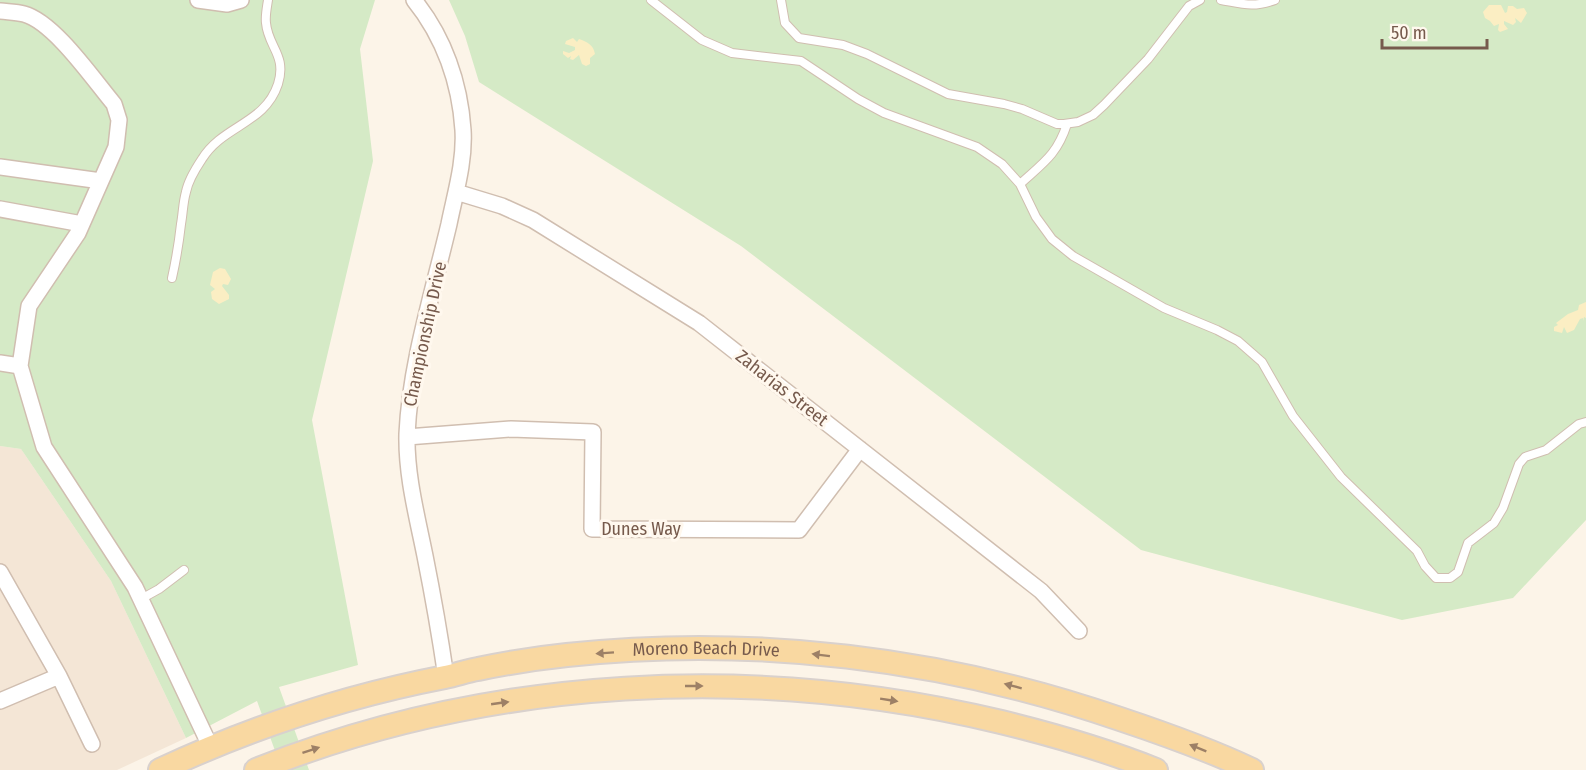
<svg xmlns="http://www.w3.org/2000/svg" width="1586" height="770" font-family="'Fira Sans Condensed',sans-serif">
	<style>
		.residential { fill: #f4e6d6 }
		.green { fill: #d5eac6 }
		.sand { fill: #fbeec3 }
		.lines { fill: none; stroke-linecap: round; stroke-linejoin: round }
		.service-casing { stroke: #d0beb0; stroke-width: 10 }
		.minor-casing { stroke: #d0beb0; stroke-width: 18 }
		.primary-casing { stroke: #d9d1cd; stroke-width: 26 }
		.service { stroke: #fff; stroke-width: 8 }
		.minor { stroke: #fff; stroke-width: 15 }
		.primary { stroke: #f9d8a1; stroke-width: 22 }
		.oneway { fill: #9d8066 }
		.labels { text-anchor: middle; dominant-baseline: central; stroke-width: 6; stroke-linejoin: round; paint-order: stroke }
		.street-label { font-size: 18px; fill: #765a4c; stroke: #fff8ee }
	</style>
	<rect width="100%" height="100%" fill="#fcf4e8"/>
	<!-- residential -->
	<path class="residential" d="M0,446L21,449L111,581L186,738L117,770H0Z"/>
	<!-- green -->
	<path class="green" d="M0,0H375L360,49L373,161L312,420L358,665L279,687L309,770H282L257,701L186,738L111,581L21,449L0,446Z
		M449,0H1586V520L1513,598L1402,620L1141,550L741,246L479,82L465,36Z"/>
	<!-- sand -->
	<path class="sand" d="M1489,5H1501L1505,13L1507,12L1508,6H1513L1517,9L1524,8L1527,13L1521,23L1515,18L1516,22L1513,25L1504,21V24L1508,29L1500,32L1498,30L1499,24L1494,26L1490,21L1485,18L1483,12Z
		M573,38L577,42L579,39C587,42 593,44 595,54L590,58V64L586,66L582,64L579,55L573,60L570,59L571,56L568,58L563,54V51L569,53L575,50V47L565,44L566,41Z
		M220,268L225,269L231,279L228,285L223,284L222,286L229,295V299L219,304L212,299L211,292L215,289L210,285L213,272Z
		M1586,302V318L1584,317L1583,321V318L1580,319L1574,330L1567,333L1564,327L1562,333L1554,331V327L1558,325L1556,323L1568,314L1578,310L1579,305Z"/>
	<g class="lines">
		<!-- service casing -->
		<g class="service-casing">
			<path id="service" d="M651,0L702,40L732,53L801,61L858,99L884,113L977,147L1002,164L1020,184L1036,217L1052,239L1073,256L1164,308L1217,330L1238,341L1262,362L1293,416L1341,477L1417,551L1425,566L1436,578H1450L1458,572L1468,543L1494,523L1503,508L1519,464L1525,457L1546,450L1579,424L1586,422
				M781,0L785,23L799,38L843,45L867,54L948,94L1004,104L1022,109L1057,124H1064L1078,122L1093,115L1104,105L1148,59L1189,6L1200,0
				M1221,0C1243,4 1253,8 1275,0
				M1020,184C1043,163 1057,155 1067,124
				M172,278C176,260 179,242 181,224C183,213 183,202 186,192C188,181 196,168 202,159C223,125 265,124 278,84C287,55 268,47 266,23C265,16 267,7 268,0
				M141,599L159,589L184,570"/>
		</g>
		<!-- minor casing -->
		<g class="minor-casing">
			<path id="minor" d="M198,0L227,4L241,0
				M414,0C444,37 460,83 463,130C465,162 455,194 449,224C433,292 410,365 407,434C406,475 417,516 425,556C433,596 440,636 446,677
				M0,11C8,12 16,12 24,14C54,22 93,79 114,104L119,120L116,147L78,233L29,306L20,366L44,447L135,587L211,748
				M0,167L101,181
				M456,192L502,206L533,220L699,323L1041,591L1079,631
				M0,209L82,224
				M0,363L20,366
				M407,437L511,429L593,432L592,529L799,530L860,449
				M0,572L59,676L0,701
				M59,676L92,744"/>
		</g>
		<!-- primary casing -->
		<g class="primary-casing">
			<g id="primary">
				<path id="s1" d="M160,770C250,728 346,696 445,677C456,675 466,671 478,669C507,663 538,658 567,655C753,635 944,658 1120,719C1165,734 1210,750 1252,770"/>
				<path d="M256,770C492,676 756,663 1001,722C1054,735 1106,750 1156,770"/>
			</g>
		</g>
		<!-- service -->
		<use href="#service" class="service"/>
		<!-- minor -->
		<use href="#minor" class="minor"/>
		<!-- primary -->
		<use href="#primary" class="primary"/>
	</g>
	<!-- one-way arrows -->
	<defs><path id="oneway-solid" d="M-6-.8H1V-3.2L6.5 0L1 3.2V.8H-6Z" transform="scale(1.5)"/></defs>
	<g class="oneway">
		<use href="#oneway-solid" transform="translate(605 653) rotate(176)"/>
		<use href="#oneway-solid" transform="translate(821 655) rotate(-173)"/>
		<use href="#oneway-solid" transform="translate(694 686)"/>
		<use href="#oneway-solid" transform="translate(1013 686) rotate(-165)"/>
		<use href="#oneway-solid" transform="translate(889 700) rotate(9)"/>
		<use href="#oneway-solid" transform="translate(500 703) rotate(-8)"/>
		<use href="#oneway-solid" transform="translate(1198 748) rotate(-158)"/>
		<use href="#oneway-solid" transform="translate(311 750) rotate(-18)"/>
	</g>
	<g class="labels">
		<!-- street labels -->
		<g class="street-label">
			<text transform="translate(425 334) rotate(-78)">Championship Drive</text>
			<text transform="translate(782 388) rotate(38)">Zaharias Street</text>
			<text x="641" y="529">Dunes Way</text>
			<text stroke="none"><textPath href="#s1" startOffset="564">Moreno Beach Drive</textPath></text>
		</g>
	</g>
	<!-- scale -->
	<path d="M1382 39v9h105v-9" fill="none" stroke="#765a4c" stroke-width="3"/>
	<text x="1391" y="39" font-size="18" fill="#765a4c" stroke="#fff8ee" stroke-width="4.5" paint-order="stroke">50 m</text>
</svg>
